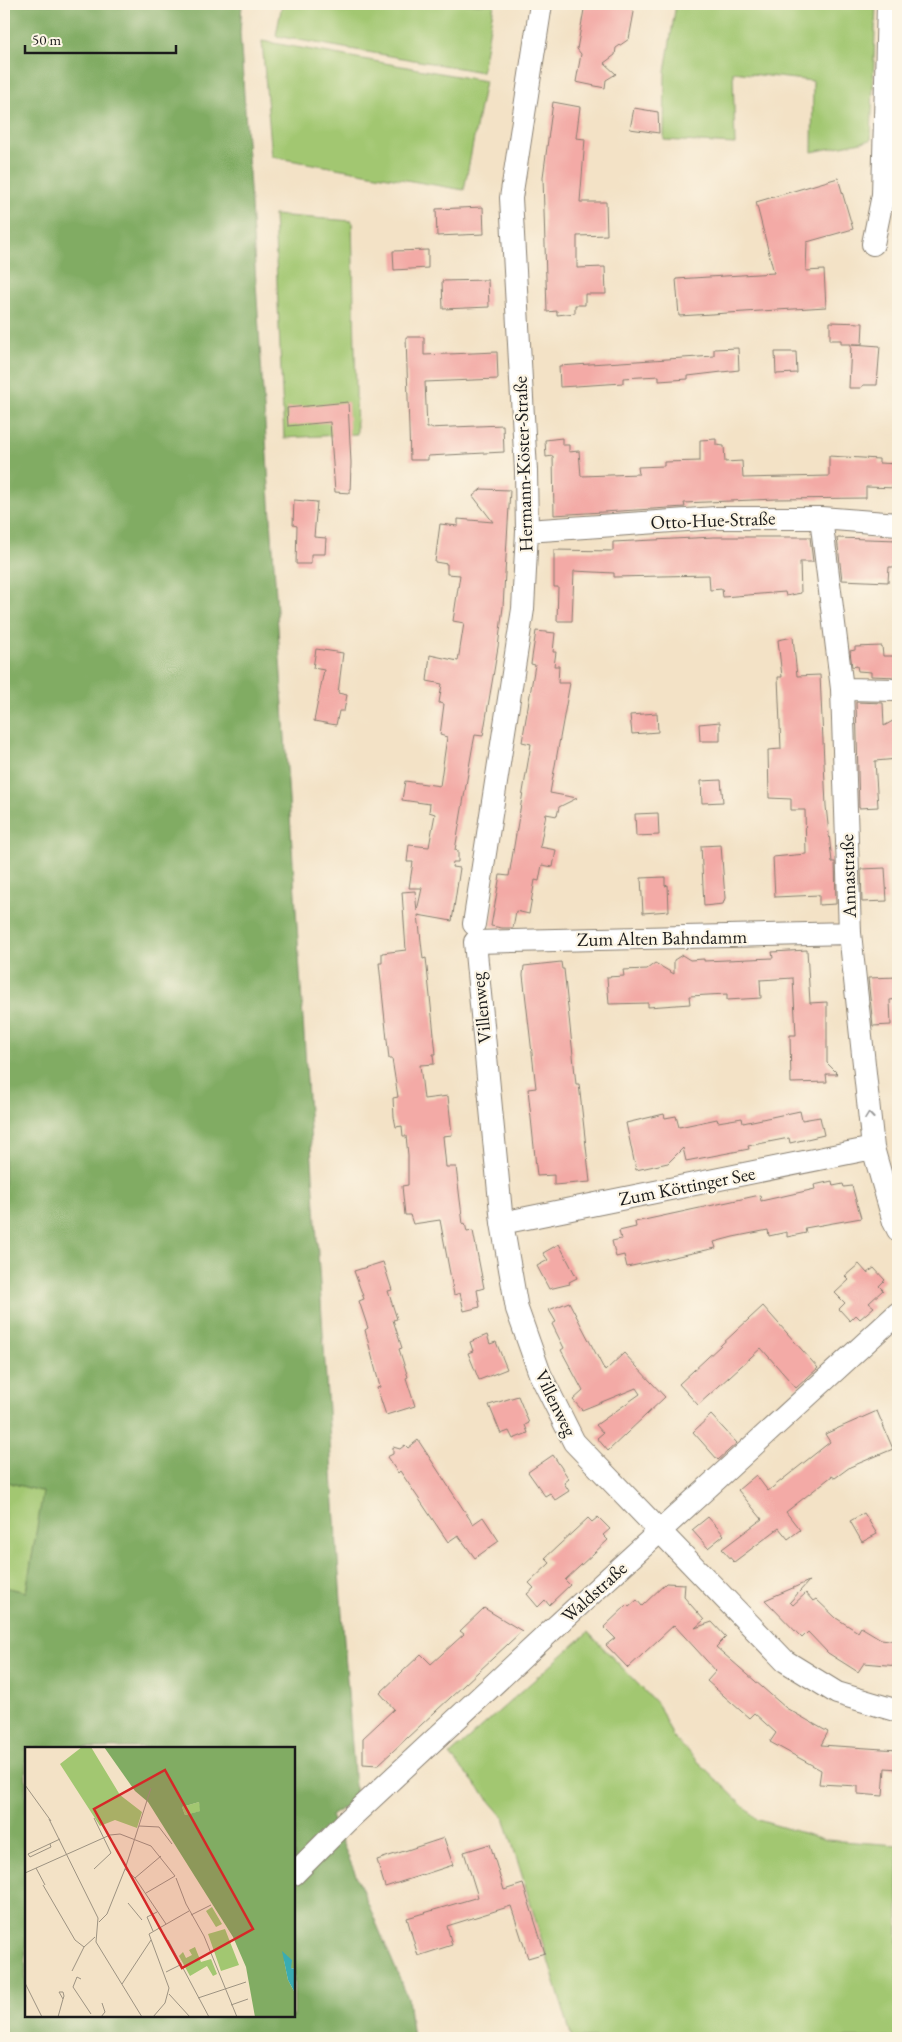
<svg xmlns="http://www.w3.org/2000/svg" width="902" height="2042" font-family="'EB Garamond',serif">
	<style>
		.green { fill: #a2c771; stroke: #5f7246 }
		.forest { fill: #81ac63; stroke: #4e6440; fill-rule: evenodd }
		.building { fill: #f3aaa6 }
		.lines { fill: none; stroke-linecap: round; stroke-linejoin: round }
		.street-casing { stroke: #887f71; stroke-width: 24 }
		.street { stroke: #fff; stroke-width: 22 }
		.oneway { stroke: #999 }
		.labels { text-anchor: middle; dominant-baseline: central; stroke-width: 4.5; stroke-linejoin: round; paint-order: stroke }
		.street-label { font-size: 19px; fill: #1c1c1c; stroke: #fcf5e5 }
		.inset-road { fill: none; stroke: #9d9382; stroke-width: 1 }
		.view { fill: #d62828; fill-opacity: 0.15; stroke: #d62828; stroke-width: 2.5 }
		.inset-edge { fill: none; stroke: #1c1c1c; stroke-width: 2.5 }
	</style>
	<rect width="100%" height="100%" fill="#fcf5e5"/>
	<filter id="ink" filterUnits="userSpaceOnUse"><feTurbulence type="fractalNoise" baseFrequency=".02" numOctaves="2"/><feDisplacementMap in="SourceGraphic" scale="10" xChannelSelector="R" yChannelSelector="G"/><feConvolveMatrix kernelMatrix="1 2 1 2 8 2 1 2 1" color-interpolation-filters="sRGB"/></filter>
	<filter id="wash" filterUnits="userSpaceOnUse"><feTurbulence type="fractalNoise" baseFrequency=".0096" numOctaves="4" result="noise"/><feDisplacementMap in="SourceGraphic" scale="20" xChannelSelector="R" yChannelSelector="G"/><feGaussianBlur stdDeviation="1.12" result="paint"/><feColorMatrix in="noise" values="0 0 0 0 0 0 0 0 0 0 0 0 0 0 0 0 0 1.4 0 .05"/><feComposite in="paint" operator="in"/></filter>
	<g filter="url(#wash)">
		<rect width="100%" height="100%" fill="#f3e2c6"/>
		<!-- green -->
		<path class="green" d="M282,4H494L482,72L276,36Z
			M676,4H876L871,140L812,152L813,81L733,72L735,144L664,140L665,72Z
			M262,41L485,81L464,190L272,157Z
			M274,215L352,221L357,434L284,438Z
			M4,1481L44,1492L26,1592L4,1587Z
			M588,1632L659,1706L673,1737L758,1820L827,1840L898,1845V2038H572L504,1817L450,1755Z"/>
		<!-- forest -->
		<path class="forest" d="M4,4H242L240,32L335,1520L356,1799L331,1816L408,1998L413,2038H4V1587L26,1592L43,1492L4,1481ZM26,1748H294V2016H26Z"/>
		<g id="blocks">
			<!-- building -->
			<path class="building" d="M585,4L629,6L634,12L629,39L616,48L615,55L604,63L616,74L606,80L605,88L576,82L581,54L577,49Z
				M553,102L580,107L576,138L585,139L580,202H606L607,235L577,236V268L605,267L606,294H585V305H575V313L557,315V311L547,312L543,177Z
				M634,108L658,112L659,133L630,129Z
				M838,178L853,229L807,242L806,271L824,270L826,307L679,316L676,279L774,273L756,202Z
				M483,207L484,234L437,236L436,209Z
				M428,250V268L394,270L393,251Z
				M488,280L489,307L443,309L442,281Z
				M830,322L863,323L862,344H852L880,346L877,385H864L860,388H849L851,344H841V340H830Z
				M406,337H424V355L497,352L498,379L425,382L427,428L503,425L504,452L428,456V460H410Z
				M738,348L739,370L688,376V379L659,381V376L623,378V383L560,387L559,366L714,356V349Z
				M775,352H796L797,373L776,374Z
				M348,402L351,463L350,493L335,492L330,422L288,426L287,408Z
				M562,438V445H569V452L579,451L581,476L639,474L638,467L664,466V462L700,461V440L716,439V445L724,446L725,462L742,461L743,478L829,476V456L879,459V463L898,464V488L866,487V498L776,499L684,503L685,507L554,515L553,456L546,457L545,440Z
				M481,489L510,490L503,607L498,647L483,736L475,735L472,750L455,850L458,851V862H453L452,867L460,868L452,921L418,915L423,959L426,958L436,1054H433L434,1064L420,1065L424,1099L448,1096L452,1135L443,1136L446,1167H456L463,1224L465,1223L467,1232L473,1231L484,1288L477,1290L480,1307L464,1311L460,1293L454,1295L440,1220L413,1224L410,1215H405L402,1186L408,1185V1155L406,1136H403L402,1126L396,1127L394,1117L393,1098L398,1097L392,1059H389L379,963H382V953L406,950L402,892L415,891L417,911L422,888H409L413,862H407L409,845L429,847L435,814L429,812L430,804L402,800L405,781L440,786L447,737L440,735L444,704L439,703L442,684L427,681L430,655L458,661L464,623L453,621L460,575L447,574V564L435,562L440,524L458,526V519L493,522L473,496Z
				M294,500L317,502L314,537L326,538L325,554H311V564H296L297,526L293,525Z
				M714,537H810L813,562H800L801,593L786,596L785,592L723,597L722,589L710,590L709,575L614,577V573L574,571L572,621H557L558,587H554V550L613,551V542Z
				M837,538L898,540V567H889L888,582L842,580Z
				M536,631L555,633L553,652H556L554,666H559L558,683H570L550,793L577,798L559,807L557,816L546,814L540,847L556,850L553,867L542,865L539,881L535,880L529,914L516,911L513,928H502L491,926L500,875L509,876L531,744L522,742L535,665L531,664Z
				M793,637L797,676L820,675L826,806L832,862H835L836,904L819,905V895L775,897L773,857L806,854L805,810H791V799L769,798L768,750L781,749L778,677H782L778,640Z
				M882,646L883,656H898V677L871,676V672L858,671L857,666L852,667L850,651L855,650V647Z
				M316,649L343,653L338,693L347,695L344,711H339L336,725L314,721L324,670L313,668Z
				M856,702L883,703L884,726L898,718V759L875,761L878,807L859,808Z
				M657,713L658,732L632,734L630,715Z
				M720,722V741H700L699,724Z
				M721,780L723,802L702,803L701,781Z
				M658,813L659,835L636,836L635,814Z
				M721,845L725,898L723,904L704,906L701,846Z
				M885,868L887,901L862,902L861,869Z
				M665,877V886L668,885L669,911L643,913L641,878Z
				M807,950L810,1003L827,1002V1063L838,1074H826L827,1082L791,1083L790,1035H796L793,978L760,980L761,998L727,1000V994L689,996L690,1004L648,1007V1003L609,1004L607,977L624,976L623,970L647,969L655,963L674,974V960L682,955L690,960L704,959V961L773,958L772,952Z
				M561,962L562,969H564L576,1084H579L590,1182L554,1185V1175L537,1176L528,1089L536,1088L523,975L524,966Z
				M898,977V999L890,1000L891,1025L873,1026L868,978Z
				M800,1111L802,1120L820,1117L824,1135L790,1143L789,1138L748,1146L749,1149L686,1161L683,1148L668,1163L636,1170L626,1123L664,1114L665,1118L676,1116L679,1127L717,1119L718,1122L742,1118L743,1123Z
				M832,1181L833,1186L843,1184L844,1187L852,1186L861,1218L805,1228L806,1233L787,1237V1232L769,1236L768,1230L733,1237L714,1242L716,1248L627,1267L624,1255L616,1257L612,1241L621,1239L619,1231L636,1227L635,1222L760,1195L761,1201L815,1189L814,1185Z
				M559,1244L577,1278L569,1282L570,1284L549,1289L537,1266L548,1260L543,1253Z
				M383,1262L392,1290L388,1291L397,1319L393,1320L402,1348L399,1349L408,1377L406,1378L415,1406L386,1415L377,1388L380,1387L365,1330L368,1328L359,1301L364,1299L354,1271Z
				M859,1264L867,1273L874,1268L885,1280L879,1286L883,1290L869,1303L874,1307L860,1319L856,1315L850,1321L839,1309L845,1303L835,1293L849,1280L845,1276Z
				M569,1302L605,1371L624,1353L665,1397L608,1451L597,1438L603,1433L596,1425L640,1394L636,1388L582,1410L573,1400L583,1391L561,1350L564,1348L552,1324L556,1322L549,1310Z
				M763,1306L818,1368L796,1388L761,1348L698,1405L679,1384Z
				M487,1335L490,1344L496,1342L507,1369L479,1380L468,1353L473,1351L470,1342Z
				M518,1396L529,1423L525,1425L528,1433L513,1439L509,1431L501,1434L489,1405Z
				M877,1411L893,1449L850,1467L835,1478L832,1476L786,1512L800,1530L788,1539L779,1528L734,1562L722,1549L762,1519L738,1490L756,1475L768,1491L830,1442L825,1434Z
				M711,1415L737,1443L718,1460L693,1432Z
				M418,1440L473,1524L483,1517L499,1541L475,1558L458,1535L448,1542L400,1471L398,1473L387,1457L393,1454V1447L400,1449L405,1445L408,1448Z
				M553,1455L569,1479L564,1483L569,1491L555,1500L550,1493L545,1496L528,1472Z
				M864,1513L877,1534L862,1542L850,1521Z
				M598,1517L610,1529L603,1535L608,1540L565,1580L570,1585L549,1605L545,1600L538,1607L527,1594L534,1588L529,1583L550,1563L545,1558L588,1518L592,1522Z
				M708,1517L724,1535L708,1548L692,1530Z
				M809,1581L790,1602L793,1605L806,1593L813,1601L816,1599L836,1618L858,1632L861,1627L881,1639L898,1641V1666L864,1663L858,1672L828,1653L808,1632L802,1638L765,1600Z
				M666,1583L685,1584L684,1597L704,1620L695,1628L712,1622L726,1637L716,1647L786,1708L828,1732L821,1745L898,1750V1769L885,1768L883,1796L858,1794V1786L819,1784L821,1770L770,1742L776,1733L754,1713L749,1718L707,1681L716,1671L674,1625L628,1668L606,1645L615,1638L604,1627L627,1605L629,1607L637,1600L642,1606Z
				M484,1608L522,1631L378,1765L363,1764V1738L394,1709L380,1693L421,1654L431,1664L464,1634L460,1631Z
				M444,1838L453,1865L385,1887L377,1860Z
				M490,1844L504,1890L523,1884L545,1953L528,1958L511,1906L447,1926L452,1945L418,1956L407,1918L478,1897L464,1852Z"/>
		</g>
	</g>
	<g filter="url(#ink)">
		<use href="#blocks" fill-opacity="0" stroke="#887f71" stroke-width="1"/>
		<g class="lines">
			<!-- street casing -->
			<g class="street-casing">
				<path id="street" d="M873,244L883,195L888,4
					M821,518L842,689L850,933L873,1148L894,1222L898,1230
					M527,531L716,518H821L898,524
					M842,689L898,690
					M474,924L523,609L527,531L526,471L511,198L541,4
					M850,933L475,942L502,1223L517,1309L540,1374L574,1442L785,1661L837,1693L898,1711
					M502,1223L873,1148
					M294,1874L346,1822L552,1630L898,1313"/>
			</g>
			<!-- street -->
			<use href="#street" class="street"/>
		</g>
		<!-- one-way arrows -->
		<defs><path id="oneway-chevron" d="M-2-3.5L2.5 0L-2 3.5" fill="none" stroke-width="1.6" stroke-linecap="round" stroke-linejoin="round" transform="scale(1.25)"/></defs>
		<use class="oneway" href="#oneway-chevron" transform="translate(869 1116) rotate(-96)"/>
	</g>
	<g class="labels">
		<!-- street labels -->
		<g class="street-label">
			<text transform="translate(523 464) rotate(-92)">Hermann-Köster-Straße</text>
			<text transform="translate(713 520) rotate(-2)">Otto-Hue-Straße</text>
			<text transform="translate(848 876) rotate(-92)">Annastraße</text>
			<text transform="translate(662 938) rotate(-1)">Zum Alten Bahndamm</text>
			<text transform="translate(481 1008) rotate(-96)">Villenweg</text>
			<text transform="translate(687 1186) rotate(-11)">Zum Köttinger See</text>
			<text transform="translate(556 1403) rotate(64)">Villenweg</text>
			<text transform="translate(594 1592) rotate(-42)">Waldstraße</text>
		</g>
	</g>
	<!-- overview -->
	<g transform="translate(25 1747)">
		<rect width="270" height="270" fill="#f3e2c6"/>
		<path d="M57,0H66L95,48L117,65L112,81L90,73L75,79L35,17ZM174,55L176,64L160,68L157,60ZM187,160L197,177L191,180L181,164ZM200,182L214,218L196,224L183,187ZM170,200L176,215L186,212L192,227L188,229L182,219L165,229L154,209L158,205L161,211L167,208L164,203Z" fill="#a2c771"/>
		<path d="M79,0H270V222L266,221L262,209L259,213L263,233L270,246V270H230L221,220L208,190L123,55L110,44ZM174,55L175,64L160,68L157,60Z" fill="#81ac63" fill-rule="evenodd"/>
		<path d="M257,204L267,213L266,221L270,222V246L263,233Z" fill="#3aacb2"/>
		<path class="inset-road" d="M0,38L26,74M69,71L86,106L69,122M24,72L73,171L71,195L117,270M114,79L134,80L147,97M3,107L35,92M3,107L5,110L26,100L25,97M11,121L20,138M100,122L110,131L141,177M0,126L85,88L95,87L126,99L150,129L121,146M110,131L136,109M151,131L161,157L179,189L212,270M18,138L50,193L59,200M103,156L117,173M166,168L186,158M74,175L82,167L100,122L126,41M128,184L122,170L132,165M143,193L184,270M47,224L59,200L70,190M141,225L157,217M56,232L52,230L48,240L66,267M0,236L17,270M97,237L126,193M144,247L165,270M173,251L221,235M206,258L223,252M33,270L38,252L39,249L38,245H34L38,252M76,270L80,265L77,256M128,270L140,256L144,241L124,187L164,164"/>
		<path class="view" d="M140,23L228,182L157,221L69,62Z"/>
		<rect width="270" height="270" class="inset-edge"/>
	</g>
	<!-- margin -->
	<rect width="902" height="2042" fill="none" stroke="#fcf5e5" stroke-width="20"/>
	<!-- scale -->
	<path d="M25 45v8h151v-8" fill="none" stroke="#1c1c1c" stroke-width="2.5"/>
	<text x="32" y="45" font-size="15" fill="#1c1c1c" stroke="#fcf5e5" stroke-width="4" paint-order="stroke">50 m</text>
</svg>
